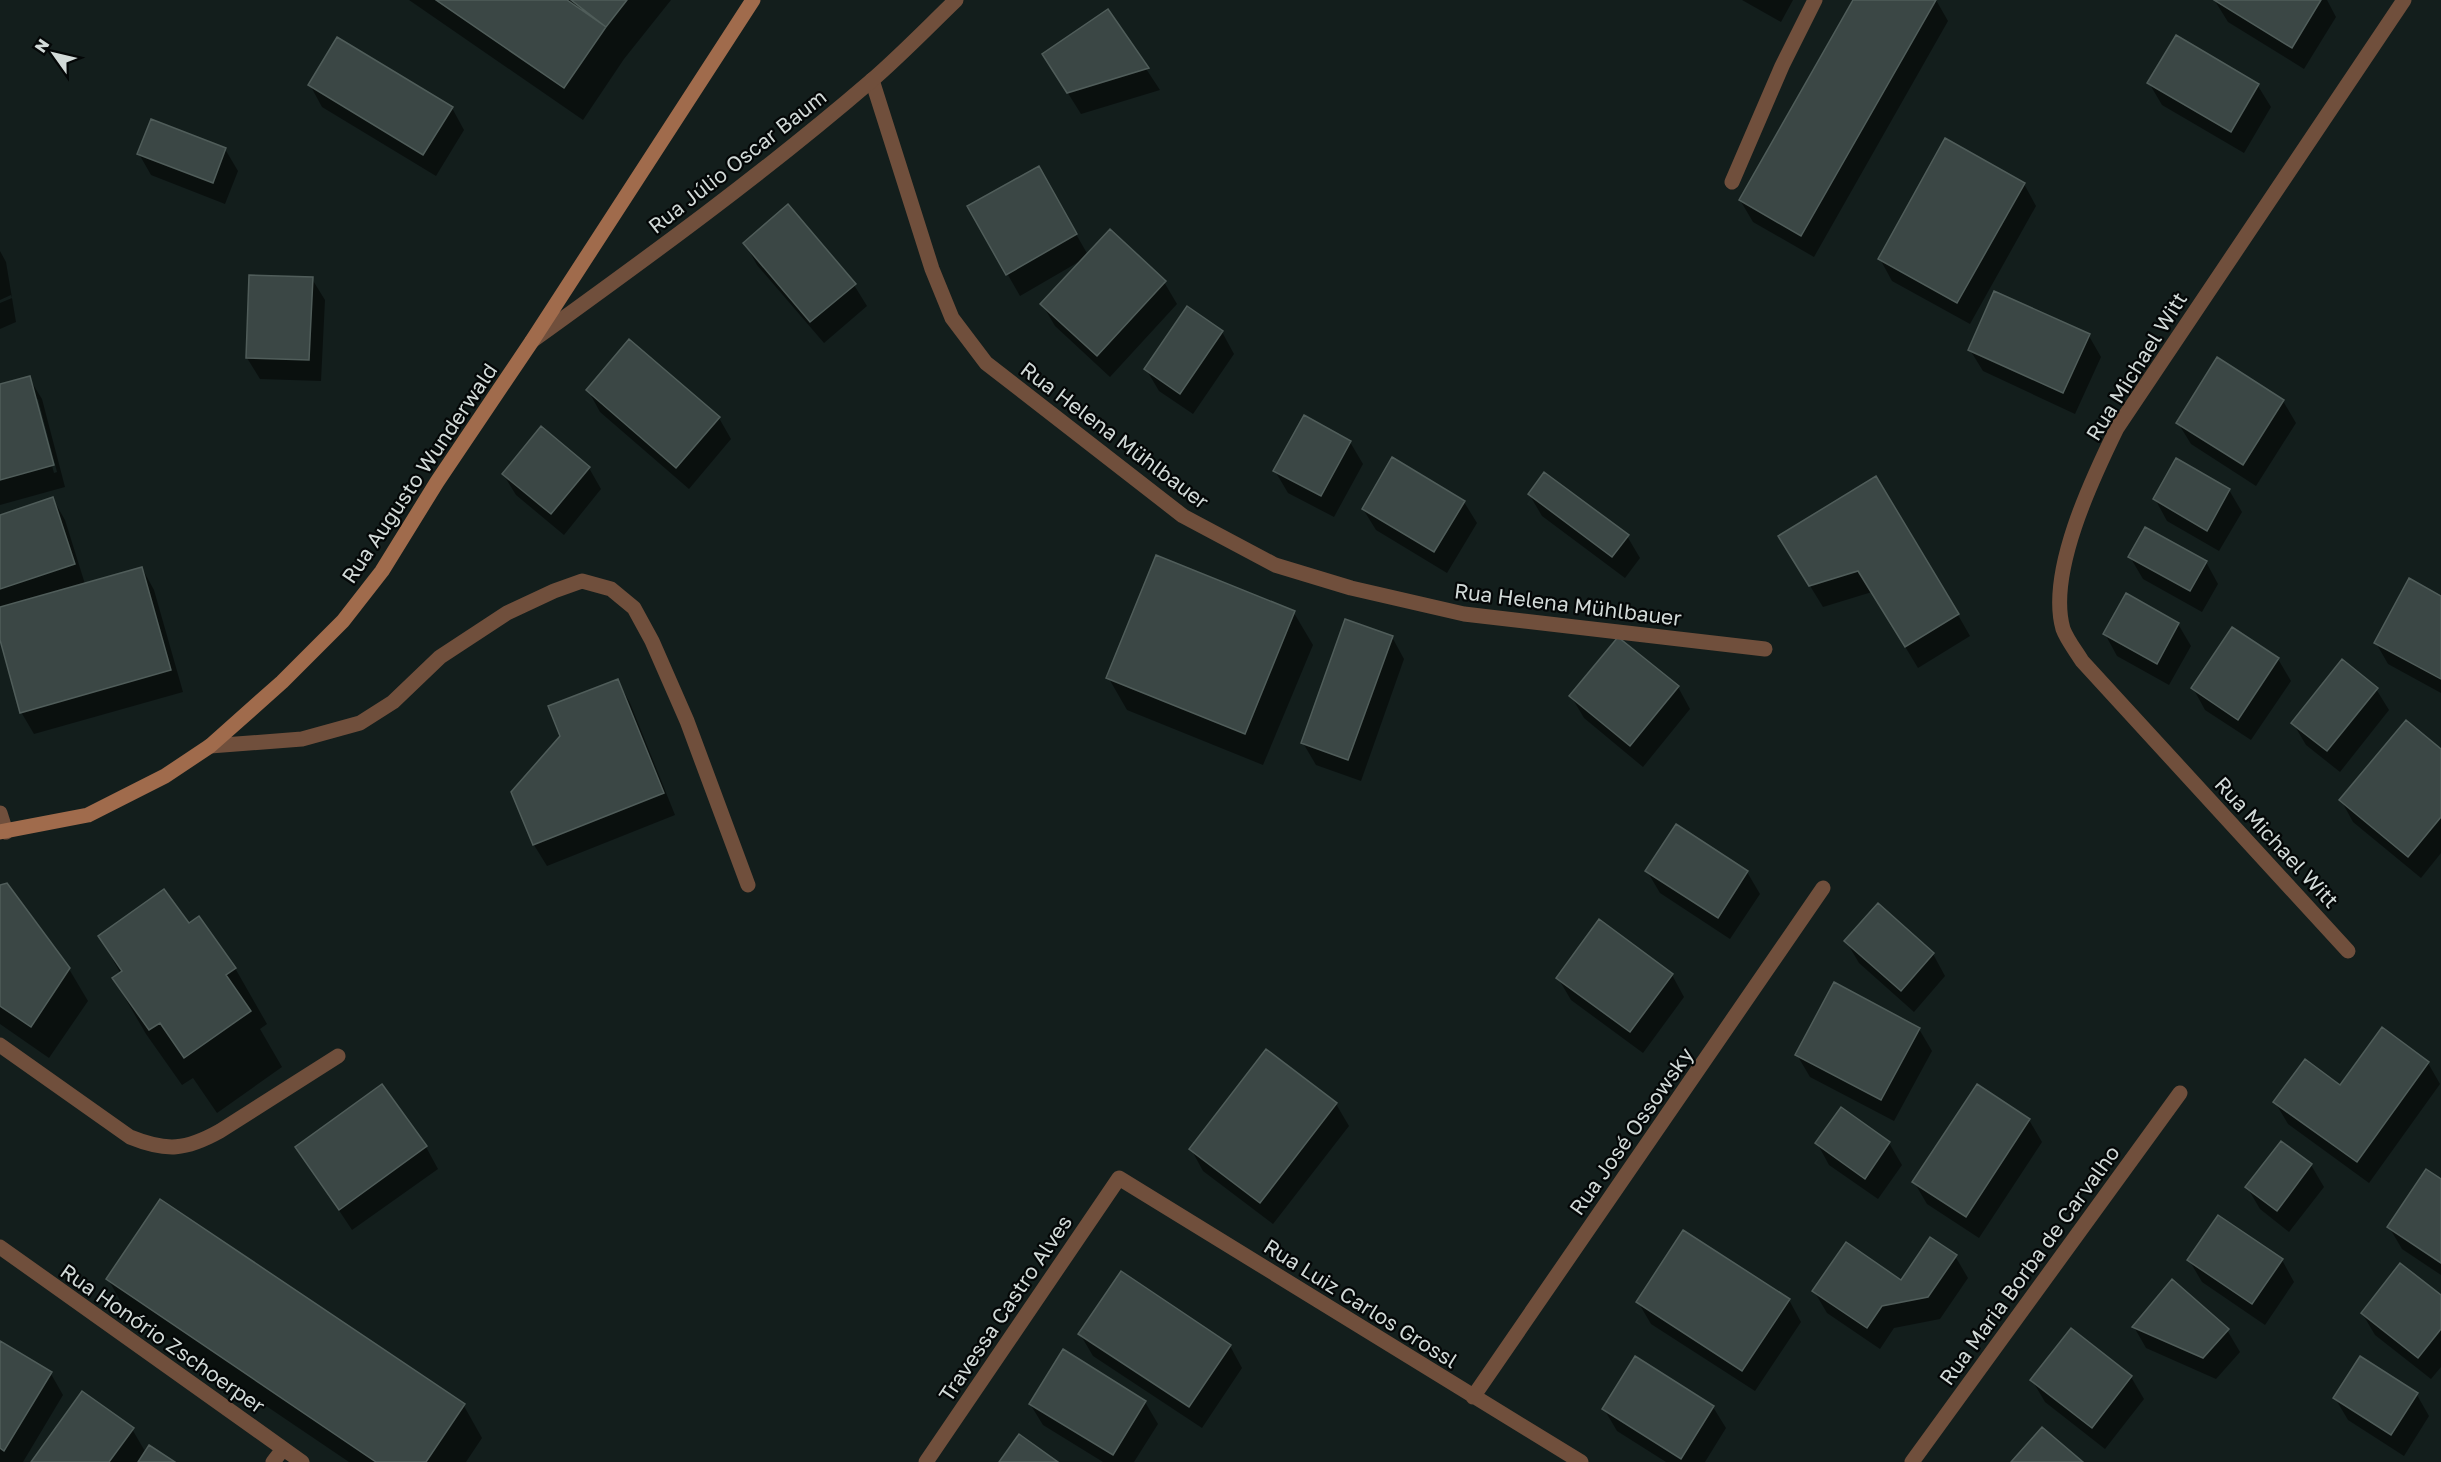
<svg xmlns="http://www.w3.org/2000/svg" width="2441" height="1462" font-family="'Golos Text',sans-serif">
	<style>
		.shadow { fill: #0007; fill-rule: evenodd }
		.building { fill: #3b4745; stroke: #505d5a; stroke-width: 1.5 }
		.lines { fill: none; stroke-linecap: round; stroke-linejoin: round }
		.minor { stroke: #704f3c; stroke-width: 15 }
		.tertiary { stroke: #704f3c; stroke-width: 15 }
		.secondary { stroke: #a06b4c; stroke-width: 15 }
		.labels { text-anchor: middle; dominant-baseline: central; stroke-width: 4.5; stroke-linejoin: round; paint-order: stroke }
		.street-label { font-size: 21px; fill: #d2dad8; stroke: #040707 }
	</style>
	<rect width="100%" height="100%" fill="#131e1c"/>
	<!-- shadow -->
	<path class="shadow" d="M409,0H671L624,59L583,120Z
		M1742,0H1793L1781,22Z
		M1855,0H1936L1948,21L1814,257L1753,222L1740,200Z
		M2327,0L2336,17L2304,69L2228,22L2215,1Z
		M1108,11L1160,90L1081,114L1044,55Z
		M2176,37L2258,86L2271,107L2244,153L2162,105L2149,83Z
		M310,85L452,108L464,130L436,176L322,107Z
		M225,149L238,171L225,204L151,175L139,154Z
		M1038,168L1088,255L1164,282L1177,304L1110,377L1055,326L1042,304L1082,260L1020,296L969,207Z
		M2024,184L2036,206L1970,324L1892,281L1880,259Z
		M745,243L854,285L867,306L824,343L757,265Z
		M0,251L6,262L16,322L0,329V303L12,298L11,295L0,300Z
		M312,279L325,300L321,381L260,379L247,358Z
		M1222,332L1234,354L1193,414L1159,391L1146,369Z
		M2089,336L2101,357L2075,414L1983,371L1970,350Z
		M29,378L42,399L65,487L0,505V386ZM34,399H38L57,472L54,473Z
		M588,390L719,418L731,439L689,489L600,412Z
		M2283,401L2296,423L2256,486L2191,444L2178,423Z
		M1350,442L1363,464L1334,517L1288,493L1275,471Z
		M589,468L601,489L564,535L516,495L503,474Z
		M2229,490L2242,512L2219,551L2167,521L2155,499Z
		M1529,494L1627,536L1640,558L1625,578L1542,516Z
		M53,499L65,520L85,584L142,568L154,590L183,692L34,734L21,712L0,634V516Z
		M1464,502L1477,523L1447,573L1376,530L1363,509Z
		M1780,537L1958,615L1970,636L1918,668L1872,592L1823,607Z
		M2130,557L2206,562L2218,584L2202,612L2143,579Z
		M2441,598V693L2388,664L2376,643Z
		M1294,613L1313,645L1263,765L1127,710L1108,677Z
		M2178,624L2191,646L2169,685L2117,656L2105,634Z
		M1392,637L1404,659L1361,781L1316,765L1303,743Z
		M2278,659L2291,681L2251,740L2205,710L2193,688Z
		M618,681L630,703L675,815L547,866L534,845L513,792Z
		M1678,687L1690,709L1643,767L1584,718L1571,696Z
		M2376,689L2389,710L2340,772L2306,745L2293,723Z
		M2441,751V853L2421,878L2353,822L2341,800Z
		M1647,871L1747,872L1760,894L1730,939L1660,893Z
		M0,887L69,969L88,1001L49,1058L0,1024Z
		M188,925L235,968L267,1024L260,1029L282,1067L217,1113L193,1078L182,1085L146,1034L114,979L121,974L100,937Z
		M1846,941L1933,954L1945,976L1914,1012L1859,963Z
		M1672,975L1684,997L1643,1053L1571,1000L1558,978Z
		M1919,1029L1932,1051L1894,1121L1810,1077L1797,1055Z
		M2428,1063L2440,1084L2369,1183L2288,1124L2275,1102Z
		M382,1086L426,1147L438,1169L352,1230L297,1147Z
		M1977,1086L2029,1120L2042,1142L1979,1238L1927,1204L1914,1182Z
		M1336,1104L1349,1126L1273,1224L1203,1171L1191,1149Z
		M1817,1143H1889L1902,1165L1878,1199L1829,1165Z
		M2281,1143L2311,1165L2324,1187L2289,1232L2260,1209L2247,1187Z
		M2441,1181V1275L2402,1249L2389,1227Z
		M1955,1256L1968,1278L1940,1319L1894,1328L1880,1349L1827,1313L1814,1291L1902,1282Z
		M2189,1260H2282L2294,1282L2265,1325L2202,1282Z
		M108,1279L464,1406L482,1438L466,1462H349L126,1311Z
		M2441,1297V1367L2431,1379L2375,1335L2362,1313Z
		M1789,1300L1801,1322L1755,1391L1651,1324L1638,1302Z
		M2134,1327L2227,1330L2240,1352L2216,1379L2146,1348Z
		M1080,1334L1230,1346L1242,1368L1202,1428L1093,1356Z
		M0,1343L51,1374L63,1395L23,1462H0Z
		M2131,1377L2144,1399L2105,1449L2045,1402L2032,1380Z
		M2417,1395L2429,1416L2404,1456L2348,1420L2335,1398Z
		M1145,1402L1158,1424L1134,1462H1103L1043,1425L1030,1404Z
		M1713,1407L1726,1428L1705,1462H1666L1617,1431L1604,1409Z
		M132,1429L146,1453L173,1462H33Z"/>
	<!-- building -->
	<path class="building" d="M436,0H567L606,27L564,88Z
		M571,0H627L606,27Z
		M1853,0H1936L1801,236L1739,200Z
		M2214,0H2321L2292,48Z
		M1108,9L1149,68L1067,93L1042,54Z
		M2176,35L2259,84L2231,132L2147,83Z
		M337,37L453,107L423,155L308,85Z
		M151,119L226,148L213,183L137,154Z
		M1945,138L2025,183L1957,303L1878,259Z
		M1039,166L1077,234L1006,275L967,206Z
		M788,204L856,284L810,322L743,243Z
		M1110,229L1166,281L1097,356L1040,304Z
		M249,275L313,277L309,360L246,358Z
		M1994,291L2090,334L2063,393L1968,350Z
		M1187,306L1223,331L1180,394L1144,369Z
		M629,339L720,417L676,468L586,390Z
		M2217,357L2284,400L2243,465L2176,423Z
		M30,376L54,465L0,480V384Z
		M1304,415L1351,441L1321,496L1273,471Z
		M541,426L590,467L551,514L502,474Z
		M1392,457L1465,501L1434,552L1362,509Z
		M2176,458L2230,489L2207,531L2153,499Z
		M1544,472L1629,535L1612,557L1528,494Z
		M1876,476L1959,614L1905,647L1858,571L1809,586L1778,536Z
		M53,497L75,564L0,589V515Z
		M2145,527L2207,561L2190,591L2128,557Z
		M1156,555L1295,611L1245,734L1106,678Z
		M142,567L171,670L20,713L0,640V607Z
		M2409,578L2441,596V679L2374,643Z
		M2126,593L2179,623L2157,664L2103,634Z
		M1345,619L1393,636L1348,760L1301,743Z
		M2232,627L2279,658L2238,720L2191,688Z
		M1618,637L1679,686L1630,746L1569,696Z
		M2342,659L2378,688L2327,751L2291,723Z
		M618,679L664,793L533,845L511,792L560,736L548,706Z
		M2406,720L2441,749V817L2408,857L2339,800Z
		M1676,824L1748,871L1718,918L1645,871Z
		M7,883L70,968L31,1027L0,1006V885Z
		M164,889L189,923L199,916L236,968L226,975L251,1011L184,1058L160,1023L149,1030L112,978L122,971L98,936Z
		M1878,903L1934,953L1901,991L1844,941Z
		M1599,919L1673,974L1630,1032L1556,978Z
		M1834,982L1920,1028L1881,1100L1795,1055Z
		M2382,1027L2429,1062L2357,1162L2273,1102L2305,1059L2340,1085Z
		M1266,1049L1337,1103L1260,1203L1189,1149Z
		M382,1084L427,1146L339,1210L295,1147Z
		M1977,1084L2030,1119L1966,1217L1912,1182Z
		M1841,1107L1890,1142L1865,1179L1815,1143Z
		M2281,1141L2312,1164L2277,1211L2245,1187Z
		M2426,1169L2441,1179V1263L2387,1227Z
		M160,1199L465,1404L426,1462H376L106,1279Z
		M2218,1215L2283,1259L2252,1304L2187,1260Z
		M1683,1230L1790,1299L1742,1371L1636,1302Z
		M1930,1237L1957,1255L1928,1297L1882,1306L1867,1328L1812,1291L1846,1242L1901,1280Z
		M2400,1263L2441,1295V1329L2418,1358L2361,1313Z
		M1121,1271L1231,1345L1189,1407L1078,1334Z
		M2172,1279L2229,1329L2203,1358L2132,1327Z
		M2071,1328L2132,1376L2092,1428L2030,1380Z
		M0,1341L52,1372L4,1451L0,1448Z
		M1063,1349L1146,1401L1113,1455L1029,1404Z
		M1635,1356L1714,1406L1681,1459L1602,1409Z
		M2360,1356L2418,1393L2391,1435L2333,1398Z
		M82,1391L134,1428L109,1462H31Z
		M2042,1427L2083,1462H2011Z
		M1019,1434L1058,1462H999Z
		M149,1445L175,1462H138Z"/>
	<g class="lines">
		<!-- minor -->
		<path class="minor" d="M872,80L932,269L952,318L986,363L1183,516L1275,565L1351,588L1464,614L1765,649
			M1732,182L1782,66L1815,0
			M210,746L302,739L360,723L393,702L440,657L507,613L554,591L582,581L611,589L634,608L652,641L687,721L748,885
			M0,813L6,832
			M2348,951L2082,661C2076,651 2067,640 2063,629C2047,573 2092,479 2117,428L2404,0
			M0,1045L130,1137C167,1152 186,1150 220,1131L338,1056
			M0,1247L302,1462
			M1473,1397L1823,888
			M273,1462L283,1449
			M926,1462L1119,1178L1581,1462
			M1912,1462L2180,1093"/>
		<!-- tertiary -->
		<path class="tertiary" d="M532,341C647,258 763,174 871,81C900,56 928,27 956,0"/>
		<!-- secondary -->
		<path class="secondary" d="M0,832L88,815L165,776L210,746L282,682L343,621L382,571L437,482L532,341L753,0"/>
	</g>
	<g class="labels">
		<!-- street labels -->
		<g class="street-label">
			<text transform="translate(737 161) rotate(-38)">Rua Júlio Oscar Baum</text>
			<text transform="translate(2136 366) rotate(-58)">Rua Michael Witt</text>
			<text transform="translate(1115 435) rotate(37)">Rua Helena Mühlbauer</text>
			<text transform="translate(419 473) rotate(-56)">Rua Augusto Wunderwald</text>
			<text transform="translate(1568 604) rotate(7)">Rua Helena Mühlbauer</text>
			<text transform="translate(2277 842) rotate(47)">Rua Michael Witt</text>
			<text transform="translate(1631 1131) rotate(-55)">Rua José Ossowsky</text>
			<text transform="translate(2029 1265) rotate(-54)">Rua Maria Borba de Carvalho</text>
			<text transform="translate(1361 1303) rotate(32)">Rua Luiz Carlos Grossl</text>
			<text transform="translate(1005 1308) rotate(-56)">Travessa Castro Alves</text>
			<text transform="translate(163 1338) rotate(35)">Rua Honório Zschoerper</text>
		</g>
	</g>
	<!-- north arrow -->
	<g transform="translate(54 54) rotate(304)" stroke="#040707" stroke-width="4.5" paint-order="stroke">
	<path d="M0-4.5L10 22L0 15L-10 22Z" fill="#d2dad8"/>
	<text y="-9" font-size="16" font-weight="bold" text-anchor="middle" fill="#d2dad8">N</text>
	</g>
</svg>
